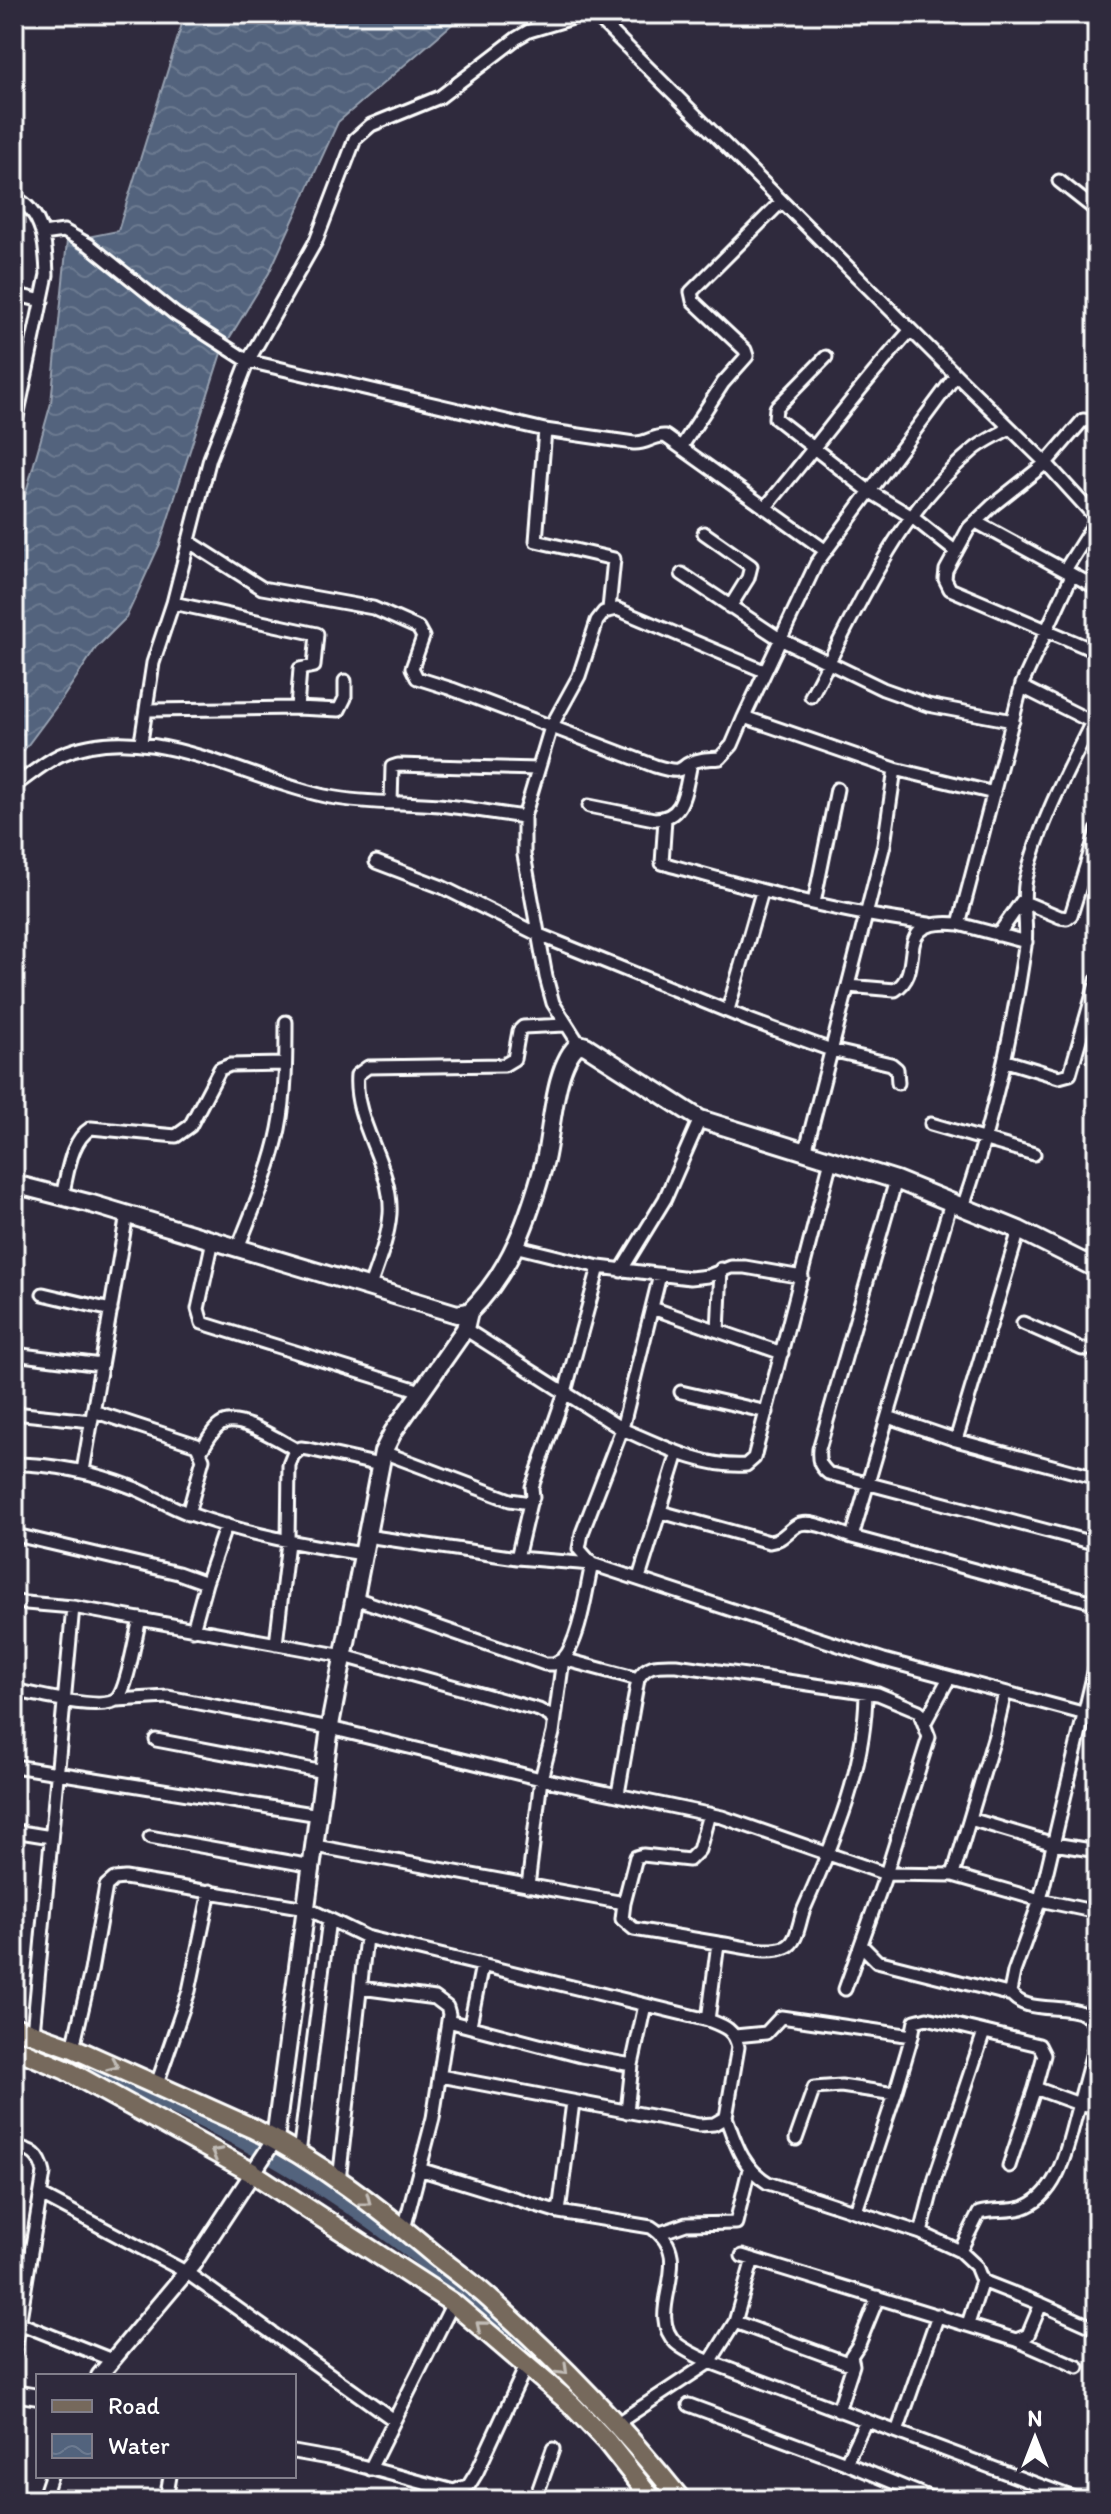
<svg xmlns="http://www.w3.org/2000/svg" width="1111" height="2514" font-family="Itim,sans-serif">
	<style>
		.water { fill: url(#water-waves); stroke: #97a1b1; stroke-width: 2 }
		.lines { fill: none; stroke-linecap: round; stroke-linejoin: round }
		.canal { stroke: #52637d; stroke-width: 12 }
		.minor-casing { stroke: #fff; stroke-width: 17 }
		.tertiary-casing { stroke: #fff; stroke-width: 20 }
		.secondary-casing { stroke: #fff; stroke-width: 22 }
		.primary-casing { stroke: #fff; stroke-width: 24 }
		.minor { stroke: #2f2a3d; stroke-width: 11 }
		.tertiary { stroke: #2f2a3d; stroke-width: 14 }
		.secondary { stroke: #2f2a3d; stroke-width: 16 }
		.primary { stroke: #76695c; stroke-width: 18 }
		.oneway { stroke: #c1bcb6 }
	</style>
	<defs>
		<pattern id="water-waves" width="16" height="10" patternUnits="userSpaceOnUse" patternTransform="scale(2)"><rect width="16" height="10" fill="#52637d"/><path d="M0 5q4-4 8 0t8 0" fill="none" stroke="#6c7a90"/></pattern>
	</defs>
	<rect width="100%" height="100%" fill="#2f2a3d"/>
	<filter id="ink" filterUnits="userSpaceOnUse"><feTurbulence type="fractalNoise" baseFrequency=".0125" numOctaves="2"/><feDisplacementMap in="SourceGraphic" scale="16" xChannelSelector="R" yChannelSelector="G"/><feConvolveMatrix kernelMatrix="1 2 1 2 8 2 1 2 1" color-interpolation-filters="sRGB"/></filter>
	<g filter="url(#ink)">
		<!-- water -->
		<path class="water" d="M185,14H464L338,122L269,273L222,350L160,544L126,618L96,648L62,699L24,750L14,759V535L51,403L67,241L118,231Z"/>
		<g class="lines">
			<!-- canal -->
			<path class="canal" d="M14,2038C105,2076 197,2115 282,2165C407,2239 518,2336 619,2440
				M634,2457L669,2500"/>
			<!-- minor casing -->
			<g class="minor-casing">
				<path id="minor" d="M586,14L529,31L517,38L440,97L371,125L355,139L316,241L248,361L545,430L634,443C646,444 654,435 665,436L826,551
					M594,14L956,375
					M1059,181L1097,211
					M14,198C44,210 46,247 47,275L14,431
					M43,234L64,231L89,245L175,314L248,361L210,458L173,603
					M14,294L42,301
					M826,357L776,408L775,418L869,491L912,517L956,552
					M545,430L536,541L614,559L609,609
					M682,446L723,383L747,356L745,350L693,301L691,292L781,202
					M765,508C814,450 858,388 910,331
					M976,522L1097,588
					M704,533L751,566L748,578L730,607
					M188,541L262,588L373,608L418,628L423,637L412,668L417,678L452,689L655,766C691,777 675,764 700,760C707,758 713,759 720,758L732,745L744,717L895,769
					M1065,570L1097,519L1046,463L993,505L969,528L946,570L945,579L950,589L1093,650
					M682,574L780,639L883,689L928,705L1013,721
					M1022,687L1096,724
					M811,696C857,611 895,515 972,451C982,442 996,436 1008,429
					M297,708L339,710L345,698V681
					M744,717L816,564L956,375L1046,463L1083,420L1097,422
					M141,742L153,663L173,603L317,634L314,666L300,669L297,708L147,710
					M14,786C29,776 43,763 60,755C147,716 243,780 330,797C366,804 403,802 439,805C467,808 495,813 524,817
					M391,803L392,767L398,765L538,769
					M589,806L654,819C686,819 685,788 691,763
					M665,819L662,863C751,888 837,913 929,924
					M376,862L442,887L537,934L749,1020L831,1050L891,1064L897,1069L898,1083
					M814,903L837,789
					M959,924L1026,942
					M998,935L1022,901L1060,917L1067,918L1071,915L1097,831
					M848,986L895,990C929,969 887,917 959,924L1022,684L1072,575
					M728,1010L762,892
					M579,1044L553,1003L546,977L524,855V817L551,727L579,676L597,621L604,612L617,609L764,671
					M1006,1061L1059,1077L1070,1074L1097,980
					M931,1124L1034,1154
					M805,1153L884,845L895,769L994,793
					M831,1160L754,1458L746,1465C703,1468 660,1445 622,1429L582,1533L579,1549L592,1564L884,1660L1086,1714
					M896,1180L819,1449C818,1460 819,1465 828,1473L1097,1544
					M62,1196C68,1173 70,1141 91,1128L176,1136L190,1126L220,1069L230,1065L285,1064
					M951,1202L852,1537L1097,1603
					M963,1207C993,1121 1012,1035 1025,946C1028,923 1021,902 1026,879C1039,824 1067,772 1092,722
					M213,1240L198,1309L202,1323L421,1391
					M238,1248C253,1209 271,1170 279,1129C286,1094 286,1057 286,1022
					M599,1267L690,1278L708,1276L731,1267H745L802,1277
					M621,1271L665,1199L700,1119
					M370,1286C378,1263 388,1239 390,1214C393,1166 353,1123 357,1075L368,1067L504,1065L514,1059L519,1031L523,1027L565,1025
					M43,1294L111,1310
					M652,1308L782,1353
					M1023,1323L1082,1349H1089L1097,1345
					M465,1329L622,1429L660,1275
					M718,1331L721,1269
					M14,1354L101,1365
					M681,1392L767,1412
					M93,1411L197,1445L203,1459L188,1514
					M14,1413L91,1421
					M888,1417L956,1440L1097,1478
					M956,1440L1019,1230
					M201,1451C206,1443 212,1430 220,1425C237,1412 280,1441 297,1450
					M383,1452L510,1500L530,1503L533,1497L532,1487L565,1392L599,1267L518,1247
					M14,1464C55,1464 96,1473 134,1488C153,1496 170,1507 190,1514C246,1534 304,1545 363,1554
					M83,1471L127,1214
					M661,1512L769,1542C783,1540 785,1533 796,1526C809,1517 838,1533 852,1537
					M20,1536L178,1573L206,1583L193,1630
					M366,1536L517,1558
					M639,1578L678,1453
					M206,1583L226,1525
					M355,1598L545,1664H554L563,1659L638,1679
					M14,1602L73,1607L344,1656L539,1710L550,1716L554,1722
					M276,1644L288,1542L289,1465L293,1455L301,1448L308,1449L380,1465
					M14,1690C33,1694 106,1713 118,1698C128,1686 135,1637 140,1619
					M117,1700L168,1697L330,1728L541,1779L722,1817L886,1874L953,1875L1040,1900L1097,1660
					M925,1722L949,1678
					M156,1740L324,1772
					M14,1766L319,1815
					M618,1794L638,1679C647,1663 659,1665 676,1665L878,1694L919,1711L929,1737L886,1874L845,1989
					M970,1819L1054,1844L1097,1851
					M14,1831L51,1837
					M150,1837L312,1866
					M315,1846L624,1903L622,1919L634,1929L718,1943
					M953,1875L995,1735L1005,1693
					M528,1886L541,1779L553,1733L563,1659C580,1641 586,1589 592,1564L517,1558L530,1503
					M624,1903L636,1857L643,1855L689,1860L699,1850L709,1814
					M861,1945L877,1961L1012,1995
					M361,1988L435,1998L447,2007L449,2014L433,2118L404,2229
					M448,2021L581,2056L632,2065L645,2005
					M470,2025L482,1965
					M33,2033L73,1607
					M735,2036L766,2033L781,2017L912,2036L915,2021L927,2018L1039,2045L1044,2055L1035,2088L1079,2104L1097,2037C1095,1990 1028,2023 1010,1992L1014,1972L1040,1900L1097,1912
					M73,2048L91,1971L106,1886L114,1879L125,1878L306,1908L366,1937
					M440,2076L699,2125L714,2124L726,2117L738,2047C734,2029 724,2026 708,2020
					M157,2084L189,1991L210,1891
					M573,2102L559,2212L651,2227C700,2258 642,2311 676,2343C685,2351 699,2357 710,2362L735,2322L753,2259
					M627,2112L632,2065
					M726,2117C736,2145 742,2167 768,2183L921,2233L960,2251L976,2266L982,2281L968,2324
					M796,2139L814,2088L841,2086L895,2094L912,2036
					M14,2147C32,2149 40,2155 44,2173L14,2355
					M299,2154L329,1919
					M1009,2166L1035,2088
					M419,2169L559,2212
					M339,2181L366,1937L708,2020L718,1943C737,1945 767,1955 786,1947C798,1942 799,1921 804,1909C835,1839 865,1770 866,1692
					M41,2195L186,2272L394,2420
					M856,2211L895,2094
					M660,2233L686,2224L736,2223L749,2169
					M921,2233L935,2178L984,2032
					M960,2251L979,2213C993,2209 1008,2212 1022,2208C1062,2195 1068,2139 1079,2104L1097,2109
					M742,2256L1016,2340L1028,2335L1041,2304L1097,2329
					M982,2281L1041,2304
					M735,2322L853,2365L851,2356L859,2344L878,2297
					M19,2323L112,2360
					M1016,2340L1078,2367
					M689,2405L846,2463L866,2420
					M838,2411L853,2365
					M616,2424L710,2362L1079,2500
					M897,2432L938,2315
					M294,2452L339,2460L454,2491L469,2485L477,2472L527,2364
					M846,2463L936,2500
					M370,2469L453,2303
					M454,2491L472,2500
					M43,2500L51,2476
					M166,2500L170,2476
					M535,2500L553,2449"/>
			</g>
			<!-- tertiary casing -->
			<g class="tertiary-casing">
				<path id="tertiary" d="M99,2376L193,2264L275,2139
					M14,2393L38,2397"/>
			</g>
			<!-- secondary casing -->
			<g class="secondary-casing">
				<path id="secondary" d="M14,1184L92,1204L457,1314L469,1312C511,1272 530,1215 545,1160C552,1131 554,1063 579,1044L586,1046L700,1119L896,1180L1019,1230L1097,1269
					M275,2139L331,1720L383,1452L393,1432L465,1329L469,1312"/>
			</g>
			<!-- primary casing -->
			<g class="primary-casing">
				<path id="primary" d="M14,2027L73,2048L252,2128C319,2161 379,2208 436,2256C455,2271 475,2285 493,2302C560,2362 624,2429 681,2500
					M14,2048L66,2070L253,2173L453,2303L570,2403L607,2442L653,2500"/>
			</g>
			<!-- minor -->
			<use href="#minor" class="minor"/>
			<!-- tertiary -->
			<use href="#tertiary" class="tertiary"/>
			<!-- secondary -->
			<use href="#secondary" class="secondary"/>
			<!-- primary -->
			<use href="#primary" class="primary"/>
		</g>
		<!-- one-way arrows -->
		<defs><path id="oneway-chevron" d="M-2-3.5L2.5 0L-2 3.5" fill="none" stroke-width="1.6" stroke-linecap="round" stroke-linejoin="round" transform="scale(2)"/></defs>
		<g class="oneway">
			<use href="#oneway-chevron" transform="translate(113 2065) rotate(23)"/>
			<use href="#oneway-chevron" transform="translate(216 2153) rotate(-151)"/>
			<use href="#oneway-chevron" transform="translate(366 2201) rotate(37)"/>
			<use href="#oneway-chevron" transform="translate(481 2326) rotate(-141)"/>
			<use href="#oneway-chevron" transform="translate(563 2370) rotate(44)"/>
		</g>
	</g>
	<!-- margin -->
	<rect width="1111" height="2514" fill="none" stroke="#2f2a3d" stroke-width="48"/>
	<rect x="24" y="24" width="1063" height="2466" fill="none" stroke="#fff" stroke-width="3" filter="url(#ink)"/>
	<!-- legend -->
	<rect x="36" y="2374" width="260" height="104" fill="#2f2a3d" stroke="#827f8b" stroke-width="2"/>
	<rect x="52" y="2400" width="40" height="12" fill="#76695c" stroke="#827f8b" stroke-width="2"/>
	<text x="108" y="2414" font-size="24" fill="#ffffff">Road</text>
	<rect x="52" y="2434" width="40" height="24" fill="url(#water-waves)" stroke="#827f8b" stroke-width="2"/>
	<text x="108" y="2454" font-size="24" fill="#ffffff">Water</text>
	<!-- north arrow -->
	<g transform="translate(1035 2438)" stroke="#2f2a3d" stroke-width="6" paint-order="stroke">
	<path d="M0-6L14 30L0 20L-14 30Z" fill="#ffffff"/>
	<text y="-12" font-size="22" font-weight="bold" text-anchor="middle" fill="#ffffff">N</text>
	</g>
</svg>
